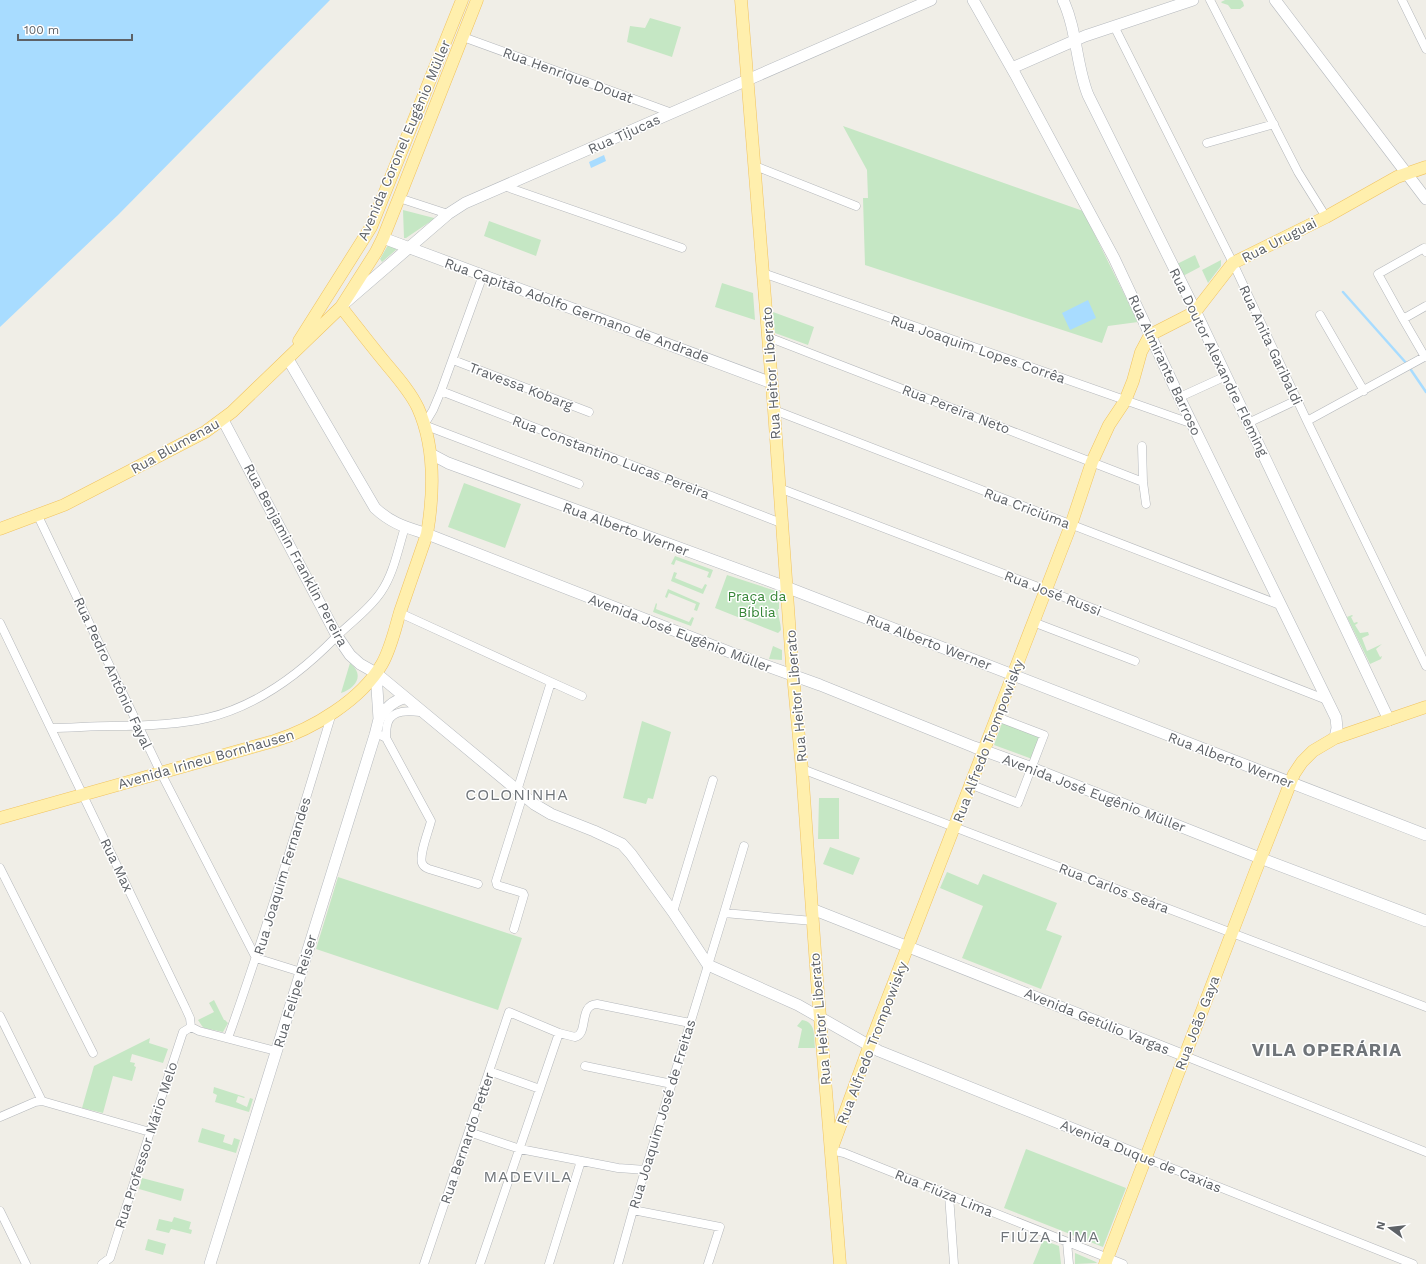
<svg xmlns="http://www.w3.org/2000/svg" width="1426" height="1264" font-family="'Work Sans',sans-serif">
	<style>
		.green { fill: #c5e7c4 }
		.water { fill: #a8dcff }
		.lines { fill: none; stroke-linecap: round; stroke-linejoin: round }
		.stream { stroke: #a8dcff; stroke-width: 2.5 }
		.street-casing { stroke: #b4b7bb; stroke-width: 9 }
		.secondary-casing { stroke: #b5b9be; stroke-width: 12 }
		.primary-casing { stroke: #f1c35f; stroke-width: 13 }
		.street { stroke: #fff; stroke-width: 8 }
		.secondary { stroke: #fff; stroke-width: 11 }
		.primary { stroke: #ffefad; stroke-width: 12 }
		.labels { text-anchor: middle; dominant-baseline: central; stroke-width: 3; stroke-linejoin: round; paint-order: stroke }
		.street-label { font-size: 14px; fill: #5e6267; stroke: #fff }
		.park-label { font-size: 14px; fill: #368637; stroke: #fff }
		.quarter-label { font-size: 16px; letter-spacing: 1px; fill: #6f7479; stroke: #fff }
		.district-label { font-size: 18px; font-weight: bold; letter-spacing: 1px; fill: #6f7479; stroke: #fff }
	</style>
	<rect width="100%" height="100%" fill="#f0eee7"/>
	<!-- green -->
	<path class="green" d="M1225,0H1241L1243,2L1244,6L1240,9H1231L1228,5L1222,3L1221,2Z
		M650,18L681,27L672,57L627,42L630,26L645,28Z
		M843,126L1083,211L1138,322L1108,326L1102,343L865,265L863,198H868L867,170Z
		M403,210L434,218V219L406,238H404Z
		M489,221L541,240L536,256L484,236Z
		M388,245L397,249L382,262L380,259Z
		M1195,255L1200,267L1183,276L1177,264Z
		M1221,260V266L1208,283L1202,270Z
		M722,283L753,293L755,320L715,307Z
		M773,312L814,327L808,345L775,333Z
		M464,483L521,504L505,548L448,527Z
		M675,556L713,570L710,578L707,577L709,572L676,560L674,565L671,564Z
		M674,572L677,573L675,578L702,589L705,584L707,585L703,594L671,581Z
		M727,575L779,592V609H778C778,617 781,623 781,630L778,633L715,608Z
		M668,589L700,603L697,611L694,610L696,604L669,593L667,598L665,597Z
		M656,603L657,604L656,609L689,622L692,617L694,618L691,626L653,612Z
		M1352,615L1353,616L1351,617L1354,623L1357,622L1358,623L1355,625L1360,633L1368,632L1369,635L1362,638L1367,651L1382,644L1376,649L1380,657L1382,656L1381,659L1370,664L1347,617Z
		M773,646L782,650V660L769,659Z
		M350,663C365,675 356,688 341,693Z
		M642,721L671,732L653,799L648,798L646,804L623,798Z
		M1002,723L1041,737L1032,759L994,745Z
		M819,798H839V839H818Z
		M830,847L860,858L853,875L823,864Z
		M947,872L978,885L983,874L1057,903L1046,930L1062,936L1041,989L962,958L983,906L940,888Z
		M338,877L522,938L498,1010L316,949Z
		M214,1000L224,1020H225L228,1023L223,1032L204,1028L202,1026L198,1020L214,1012L209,1003Z
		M802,1020C816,1022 814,1036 815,1048H798L802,1029L797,1026Z
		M150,1038L149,1043L168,1049L163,1063L132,1054L130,1062L135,1063L134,1066L136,1067L132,1081L113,1076L103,1113L82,1108L94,1066Z
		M214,1087L245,1097L244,1098L238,1096L236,1102L247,1107L250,1098L253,1099L249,1112L215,1102L217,1095L213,1093Z
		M202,1128L225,1135L223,1142L232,1145L234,1138L240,1140L236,1153L198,1142Z
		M1026,1149L1126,1188L1103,1247L1004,1208Z
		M142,1178L184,1189L181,1201L139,1189Z
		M174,1217L191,1222L189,1229L192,1230L191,1234L171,1229L169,1233L156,1230L159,1219L172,1222Z
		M148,1239L166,1244L163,1255L145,1250Z
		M1043,1240L1059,1246L1061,1264H1033Z
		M1075,1253L1096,1262L1097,1263L1075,1264Z"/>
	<!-- water -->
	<path class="water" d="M0,0H330L118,215L0,327Z
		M604,155L606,161L591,168L589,162Z
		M1088,300L1096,318L1070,330L1062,313Z"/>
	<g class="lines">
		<!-- stream -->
		<path class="stream" d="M1343,292L1407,364
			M1411,370L1426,392"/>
		<!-- street casing -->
		<g class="street-casing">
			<path id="street" d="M1210,0L1298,172L1326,217
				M1402,0L1426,49
				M1114,26L1233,263L1307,421L1426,666
				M463,37L672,113
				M1207,143L1274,124
				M755,166L856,206
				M504,186L682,248
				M399,198L448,214
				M763,273L1193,424
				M483,275L441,391L433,410L424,425L579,484
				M1320,315L1364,391
				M1403,319L1378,274L1424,248L1426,252
				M768,337L1143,482
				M1425,357L1403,319L1426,306
				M453,360L589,412
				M441,391L781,523
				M1180,397L1226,376
				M774,410L1280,605
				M1307,421L1426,356
				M1248,423L1297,400
				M1142,446L1143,482L1146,504
				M779,488L1046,590L1327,700
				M38,516L161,773L256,958L301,972
				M400,613L551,682L517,791
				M1033,622L1135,661
				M0,623L185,1007L190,1018L191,1027L199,1031L276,1051
				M551,682L582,696
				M51,728C71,728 91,726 111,726C144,726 176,725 207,718C257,706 301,673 336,637C351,622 369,610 381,592C394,573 398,549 405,527
				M375,735H380L386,738L431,821C429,830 419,854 422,863C423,866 426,868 429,869L478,884
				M386,738C386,733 386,727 388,722C393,709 410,711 421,712
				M802,769L1426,1007
				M972,785L1018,803L1044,735L997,717
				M0,868L93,1053
				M673,912L713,780
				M724,913L744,846
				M514,929L524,895L523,893L497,885L496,881L523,795
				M0,1016L42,1101
				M228,1038C266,931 299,822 332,713
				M1185,1056L1426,1152
				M585,1066L672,1084
				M489,1071L540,1089
				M0,1117L35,1102L42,1101L150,1132
				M469,1132L520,1149L618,1168L646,1170
				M831,1150L844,1153L1123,1264
				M1146,1158L1413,1264
				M949,1195L954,1264
				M633,1210L720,1227L708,1264
				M0,1211L26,1264
				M1067,1242L1069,1264
				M102,1264L110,1258L150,1132L183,1032L191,1027
				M424,1264L509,1012L559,1033L575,1037C589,1034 578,1005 597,1004L690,1023
				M480,1264L559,1033
				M549,1264L581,1161
				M618,1264L633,1210L724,913L813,921"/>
		</g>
		<!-- secondary casing -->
		<g class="secondary-casing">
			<path id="secondary" d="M973,0L1015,74L1114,258L1182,403L1336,718L1337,728L1335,738
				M1063,0C1077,30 1076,65 1088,95L1192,304L1389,720
				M1275,0L1426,199
				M1012,68L1085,36L1193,0
				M383,238L772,383
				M346,302L448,214L465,203L931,0
				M288,359L375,508C392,524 406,527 427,534L737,655L820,685L974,747L1032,768L1260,858L1426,921
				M223,420L337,636L350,655L360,664L376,673L534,804L551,814L594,831L622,844L631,854L673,912L708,965L798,1005L879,1051L1146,1158
				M431,454L448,463L786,587L1426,835
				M379,719C387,708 391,702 404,698
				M812,909L1185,1056
				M210,1264L375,735L379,719L376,673"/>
		</g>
		<!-- primary casing -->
		<g class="primary-casing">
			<path id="primary" d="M741,0L774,410L792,664L802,769L817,980L840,1264
				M299,341L371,227L462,0
				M0,529L64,505L205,432L232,412L341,307L376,252L383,238L399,198L477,0
				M0,818L274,741C313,729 361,700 382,664C391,648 395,629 400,612C409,586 418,560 427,534C434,493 435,446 418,408C411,393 399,379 388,366C372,347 357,327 341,307
				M832,1148L872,1039L1071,525L1092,462L1109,425L1125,401L1133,381L1141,352L1150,335L1195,312L1233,263L1326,217L1397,177L1426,167
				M1105,1264L1256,870L1294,774L1302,762L1313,751L1335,738L1426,707"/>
		</g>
		<!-- street -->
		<use href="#street" class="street"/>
		<!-- secondary -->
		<use href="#secondary" class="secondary"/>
		<!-- primary -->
		<use href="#primary" class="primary"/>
	</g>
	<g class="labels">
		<!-- street labels -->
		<g class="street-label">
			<text transform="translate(568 75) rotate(20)">Rua Henrique Douat</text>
			<text transform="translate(624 134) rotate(-24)">Rua Tijucas</text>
			<text transform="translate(404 140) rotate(-67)">Avenida Coronel Eugênio Müller</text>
			<text transform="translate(1279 240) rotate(-27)">Rua Uruguai</text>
			<text transform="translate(577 310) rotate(20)">Rua Capitão Adolfo Germano de Andrade</text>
			<text transform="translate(1271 345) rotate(65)">Rua Anita Garibaldi</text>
			<text transform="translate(978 349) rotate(19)">Rua Joaquim Lopes Corrêa</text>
			<text transform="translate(1219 362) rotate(64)">Rua Doutor Alexandre Fleming</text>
			<text transform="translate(1165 365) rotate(65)">Rua Almirante Barroso</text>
			<text transform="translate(771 373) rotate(-94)">Rua Heitor Liberato</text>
			<text transform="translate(521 386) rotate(21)">Travessa Kobarg</text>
			<text transform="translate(956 409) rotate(21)">Rua Pereira Neto</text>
			<text transform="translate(175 446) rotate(-29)">Rua Blumenau</text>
			<text transform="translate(611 457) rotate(21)">Rua Constantino Lucas Pereira</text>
			<text transform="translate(1027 508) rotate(21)">Rua Criciúma</text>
			<text transform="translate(626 529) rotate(20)">Rua Alberto Werner</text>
			<text transform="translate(296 555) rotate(62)">Rua Benjamin Franklin Pereira</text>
			<text transform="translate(1053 593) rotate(21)">Rua José Russi</text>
			<text transform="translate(680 633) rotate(21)">Avenida José Eugênio Müller</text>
			<text transform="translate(929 642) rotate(21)">Rua Alberto Werner</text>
			<text transform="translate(113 673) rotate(65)">Rua Pedro Antônio Fayal</text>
			<text transform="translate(796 696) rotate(-95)">Rua Heitor Liberato</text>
			<text transform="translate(988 741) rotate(-69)">Rua Alfredo Trompowisky</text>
			<text transform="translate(206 759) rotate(-16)">Avenida Irineu Bornhausen</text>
			<text transform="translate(1231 760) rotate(21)">Rua Alberto Werner</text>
			<text transform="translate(1094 793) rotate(21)">Avenida José Eugênio Müller</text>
			<text transform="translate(117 865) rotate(64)">Rua Max</text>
			<text transform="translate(282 876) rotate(-73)">Rua Joaquim Fernandes</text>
			<text transform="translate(1114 888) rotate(21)">Rua Carlos Seára</text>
			<text transform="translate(295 991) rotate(-73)">Rua Felipe Reiser</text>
			<text transform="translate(820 1019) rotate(-95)">Rua Heitor Liberato</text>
			<text transform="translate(1097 1021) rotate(22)">Avenida Getúlio Vargas</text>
			<text transform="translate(1197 1023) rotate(-69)">Rua João Gaya</text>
			<text transform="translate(872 1043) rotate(-69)">Rua Alfredo Trompowisky</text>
			<text transform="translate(662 1114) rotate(-73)">Rua Joaquim José de Freitas</text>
			<text transform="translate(467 1138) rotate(-71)">Rua Bernardo Petter</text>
			<text transform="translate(146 1145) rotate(-72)">Rua Professor Mário Melo</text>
			<text transform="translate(1141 1156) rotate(22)">Avenida Duque de Caxias</text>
			<text transform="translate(944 1193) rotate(22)">Rua Fiúza Lima</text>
		</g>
		<!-- park labels -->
		<g class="park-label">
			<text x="757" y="596">Praça da<tspan x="757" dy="16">Bíblia</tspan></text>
		</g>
		<!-- quarter labels -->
		<g class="quarter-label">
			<text x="517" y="794">COLONINHA</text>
			<text x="528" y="1176">MADEVILA</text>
			<text x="1050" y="1236">FIÚZA LIMA</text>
		</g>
		<!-- district labels -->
		<g class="district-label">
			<text x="1327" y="1049">VILA OPERÁRIA</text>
		</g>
	</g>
	<!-- north arrow -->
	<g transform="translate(1390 1228) rotate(285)" stroke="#ffffff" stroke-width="3" paint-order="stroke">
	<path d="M0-3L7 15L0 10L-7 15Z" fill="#5e6267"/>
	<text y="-6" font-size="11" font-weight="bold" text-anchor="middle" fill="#5e6267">N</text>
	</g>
	<!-- scale -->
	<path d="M18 34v6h114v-6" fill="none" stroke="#5e6267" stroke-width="2"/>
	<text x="24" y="34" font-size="12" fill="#5e6267" stroke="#ffffff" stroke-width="3" paint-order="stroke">100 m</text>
</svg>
